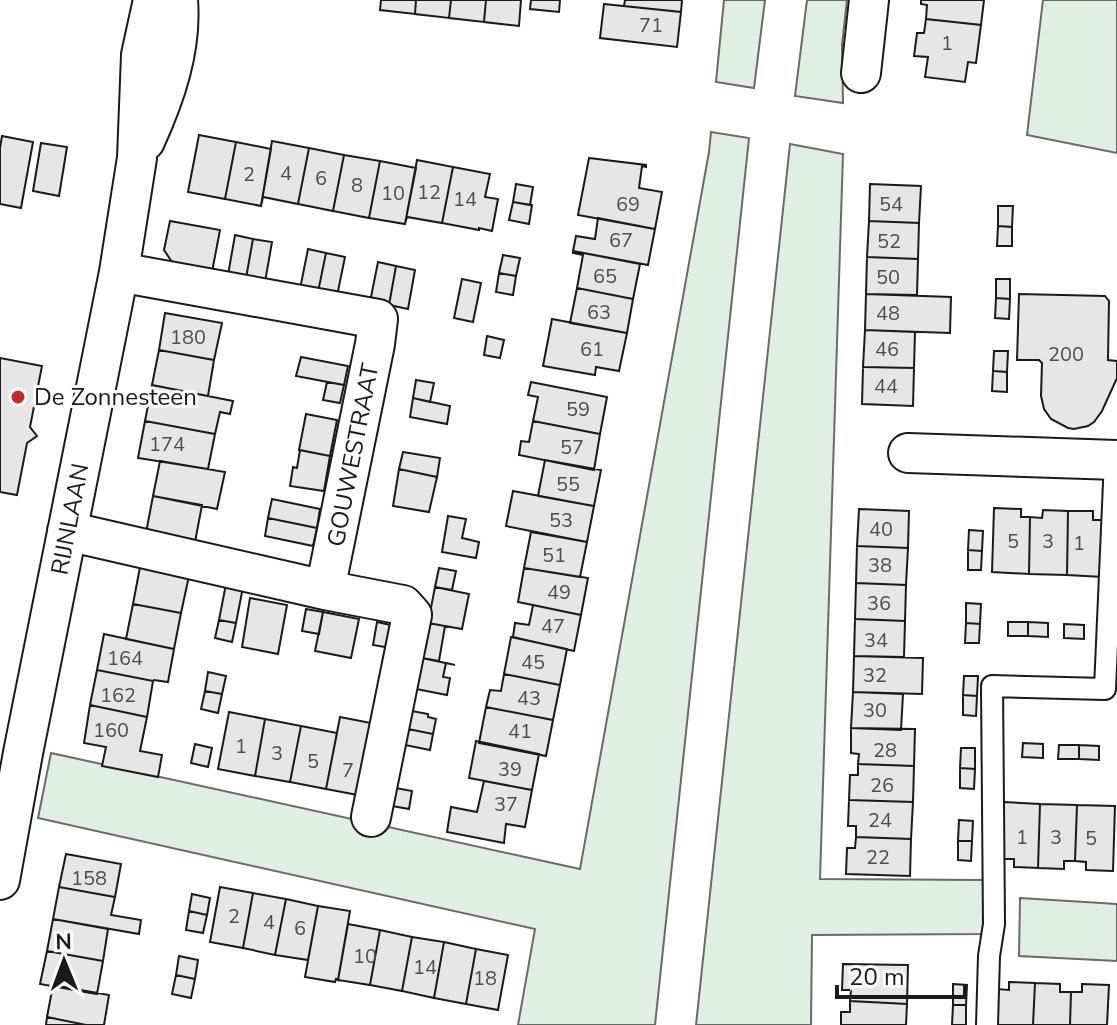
<svg xmlns="http://www.w3.org/2000/svg" width="1117" height="1025" font-family="'Nunito Sans',sans-serif">
	<style>
		.green { fill: #e0efe3; stroke: #6a6a6a; stroke-width: 2 }
		.building { fill: #e6e6e6; stroke: #1a1a1a; stroke-width: 2 }
		.lines { fill: none; stroke-linecap: round; stroke-linejoin: round }
		.lane-casing { stroke: #1a1a1a; stroke-width: 24 }
		.street-casing { stroke: #1a1a1a; stroke-width: 42 }
		.lane { stroke: #fff; stroke-width: 20 }
		.street { stroke: #fff; stroke-width: 38 }
		.poi-dot { fill: #c62828; stroke: #fff; stroke-width: 3 }
		.labels { text-anchor: middle; dominant-baseline: central; stroke-width: 6; stroke-linejoin: round; paint-order: stroke }
		.number-label { font-size: 20px; fill: #4d4d4d }
		.poi-label { font-size: 24px; fill: #1a1a1a; stroke: #fff; text-anchor: start }
		.street-label { font-size: 24px; fill: #1a1a1a; stroke: #fff }
	</style>
	<rect width="100%" height="100%" fill="#fff"/>
	<!-- green -->
	<path class="green" d="M724,0H765L754,88L716,82Z
		M807,0H847L842,45L843,103L795,96Z
		M1043,0H1117V153L1027,135Z
		M711,132L749,138L655,1025H518L535,929L38,818L51,753L580,869L709,152Z
		M790,144L843,154L820,879L984,880L983,934L812,935L811,1025H696Z
		M1020,898L1117,904V961L1019,956Z"/>
	<!-- building -->
	<path class="building" d="M381,0H416L415,14L380,10Z
		M416,0H451L449,18L415,14Z
		M451,0H486L484,22L449,18Z
		M486,0H521L519,26L484,22Z
		M531,0H560L559,12L530,9Z
		M625,0H682L681,12L624,6Z
		M921,0H984L981,25L926,19L927,5L921,4Z
		M604,4L681,12L677,47L600,38Z
		M926,19L981,25L976,63L968,62L965,82L925,77L928,57L914,56L917,33H924Z
		M199,135L236,142L225,199L188,192Z
		M2,136L33,142L21,208L0,204V148Z
		M272,141L309,148L298,204L263,197L261,206Z
		M236,142L271,149L261,206L225,199Z
		M41,143L67,147L59,196L33,191Z
		M309,148L344,155L333,211L298,204Z
		M344,155L380,161L369,218L333,211Z
		M589,158L646,165V167L642,166L639,188L662,192L655,229L578,215Z
		M417,160L453,167L442,223L407,217L405,224Z
		M380,161L416,168L405,224L369,218Z
		M453,167L490,174L485,197L498,199L492,231L479,228V230L442,223Z
		M516,184L533,187L530,205L513,202Z
		M870,184L921,186L919,223L869,221Z
		M513,202L532,205L529,224L509,220Z
		M998,206H1013L1012,227L998,226Z
		M598,218L655,229L648,265L573,251L576,236L595,239Z
		M170,221L220,230L212,272L174,265L164,250Z
		M869,221L919,223L918,259L867,257Z
		M998,226L1012,227V246H997Z
		M235,235L253,239L246,278L228,275Z
		M253,239L272,242L265,282L246,278Z
		M308,249L326,253L318,292L300,289Z
		M573,251L640,264L633,299L577,288L583,255L573,253Z
		M326,253L345,257L337,296L318,292Z
		M503,255L520,258L516,276L499,273Z
		M867,257L918,259L917,295L866,294Z
		M378,262L396,266L389,305L370,302Z
		M396,266L415,270L408,309L389,305Z
		M499,273L516,276L513,295L496,292Z
		M462,279L481,283L473,322L454,318Z
		M996,279H1010V299L996,298Z
		M577,288L633,299L627,333L570,323Z
		M866,294L951,297L950,333L865,330Z
		M1019,294L1105,296L1109,301L1108,360L1117,361V378L1102,411L1094,422L1088,426L1074,429L1068,428L1051,419L1044,409L1041,396L1042,363L1039,360H1017Z
		M996,298L1010,299L1009,319L995,318Z
		M165,313L222,323L214,360L159,350Z
		M552,319L627,333L619,371L596,367L595,375L543,366Z
		M865,330L915,332L914,368L863,367Z
		M487,336L504,340L500,358L484,355Z
		M159,350L214,360L208,396L152,385Z
		M994,351H1008L1007,372L993,371Z
		M301,357L348,366L344,385L296,376Z
		M0,358L42,366L30,427L37,436L27,443L17,495L0,492Z
		M863,367L914,368L913,406L862,404Z
		M993,371L1007,372V392L992,391Z
		M416,380L434,383L430,402L413,398Z
		M327,382L344,385L340,403L323,400Z
		M531,382L607,397L600,434L533,421L538,397L528,395Z
		M152,385L233,401L230,414L220,412L215,434L145,421Z
		M413,398L450,406L447,424L410,417Z
		M306,414L337,420L330,456L299,450Z
		M145,421L215,434L208,469L138,458Z
		M533,421L600,434L594,470L519,455L521,441L529,442Z
		M300,450L330,456L324,491L290,486L293,467L297,468Z
		M403,452L440,458L437,477L399,469Z
		M545,460L601,470L594,506L538,496Z
		M160,461L225,472L217,509L153,496Z
		M399,469L437,477L429,512L393,506Z
		M513,491L594,506L587,542L506,526Z
		M153,496L202,505L195,542L146,533Z
		M272,499L320,509L317,528L268,518Z
		M994,508L1021,509V517H1030L1029,574L992,572Z
		M859,509L909,511L908,548L857,546Z
		M1043,510L1068,511L1067,575L1029,574L1030,517L1042,518Z
		M1068,511H1093V520H1106L1103,577L1067,575Z
		M448,516L466,519L462,538L479,542L476,558L442,552Z
		M268,518L317,528L313,546L265,536Z
		M969,530L983,531L982,551L968,550Z
		M531,532L587,542L580,577L524,568Z
		M857,546L908,548L906,585L856,583Z
		M968,550L982,551L981,570H968Z
		M140,567L189,576L181,613L133,604Z
		M439,568L456,571L452,590L435,587Z
		M524,568L588,578L581,615L518,602Z
		M856,583L906,585L905,621L855,619Z
		M226,584L243,587L236,623L219,620Z
		M435,587L469,594L462,629L428,623Z
		M250,598L287,605L278,654L242,647Z
		M966,603L981,604L980,624L966,623Z
		M133,604L181,613L174,649L126,639Z
		M533,605L581,615L574,651L513,637L515,623L529,625Z
		M306,609L323,612L319,634L302,631Z
		M323,612L359,619L351,658L315,651Z
		M855,619L905,621L904,657L854,656Z
		M219,620L236,623L232,642L215,638Z
		M377,622L395,626L391,648L373,645Z
		M1008,622H1028V636H1008Z
		M1028,622L1048,623V637L1028,636Z
		M428,623L445,626L439,661L422,658Z
		M966,623L980,624L979,643H965Z
		M1064,624L1084,625V639L1064,638Z
		M104,634L174,649L168,682L154,680L153,681L97,670Z
		M511,637L567,649L560,685L504,674Z
		M854,656L923,658L922,694L853,692Z
		M422,658L455,665L446,663L443,677L450,678L447,695L416,689Z
		M97,670L153,681L147,717L90,705Z
		M208,672L226,676L222,694L205,691Z
		M504,674L560,685L553,720L486,707L490,690L501,691Z
		M964,676H978L977,696L963,695Z
		M205,691L222,694L218,713L201,709Z
		M853,692L903,694L901,730L851,728Z
		M963,695L977,696L976,716L963,715Z
		M90,705L147,717L140,751L162,755L158,777L102,766L106,747L84,743Z
		M486,707L553,720L546,756L479,743Z
		M412,711L428,714V717L436,719L433,734L408,729Z
		M229,712L265,719L255,776L218,769Z
		M340,717L376,724L363,796L326,789Z
		M265,719L301,726L290,782L255,776Z
		M301,726L337,733L326,789L290,782Z
		M851,728L915,729L914,766L858,764L859,754L851,753Z
		M408,729L433,734L430,750L405,745Z
		M476,741L539,754L532,790L469,778Z
		M1023,743L1043,744V758L1022,757Z
		M195,744L212,748L208,767L191,763Z
		M1059,745H1079V759H1058Z
		M1079,745L1099,746V760L1079,759Z
		M961,748H975V769L960,768Z
		M858,764L914,766L913,802L849,800L850,775H858Z
		M960,768L975,769L974,789L960,788Z
		M484,781L532,790L525,827L506,824L504,843L447,832L451,807L477,812Z
		M385,786L412,791L409,809L381,804Z
		M849,800L913,802L911,839L856,837V826H848Z
		M1004,802L1040,804L1038,868L1014,867V859H1001Z
		M1040,804L1077,805L1075,861H1064V869L1038,868Z
		M1077,805L1115,806L1113,871L1086,870V862L1075,861Z
		M959,820L973,821L972,841H958Z
		M856,837L911,839L910,876L846,874L847,848H855Z
		M958,841H972L971,861L958,860Z
		M66,854L121,864L115,897L59,887Z
		M59,887L115,897L111,915L141,920L139,934L53,919Z
		M220,887L253,893L243,948L210,942Z
		M253,893L286,899L275,955L243,948Z
		M192,894L210,898L207,915L189,911Z
		M286,899L318,906L308,960L275,955Z
		M318,906L350,911L338,980L336,979L335,982L305,977Z
		M189,911L207,915L203,933L186,930Z
		M53,919L108,929L103,961L47,951Z
		M348,924L380,930L370,985L338,980Z
		M380,930L412,937L402,991L370,985Z
		M412,937L444,942L434,998L402,991Z
		M444,942L476,949L466,1004L434,998Z
		M476,949L508,955L498,1010L466,1004Z
		M47,951L103,961L97,994L40,984Z
		M179,956L198,960L195,979L176,975Z
		M843,964L908,965L907,1004L850,1001L851,990H842Z
		M176,975L195,979L191,998L172,994Z
		M1009,982L1035,983L1033,1025H996L997,989L1009,990Z
		M1035,983L1060,984V992H1071L1070,1025H1033Z
		M953,984L967,985L966,1005H953Z
		M1082,984L1109,985L1107,1025H1070L1071,992H1082Z
		M53,985L109,995L104,1025H86L47,1017Z
		M850,1001L907,1004L906,1025H841V1012H850Z
		M953,1005H966V1025H952Z
		M47,1017L86,1025H46Z"/>
	<g class="lines">
		<!-- lane casing -->
		<g class="lane-casing">
			<path id="lane" d="M987,1025L989,956L994,924L992,686L1105,689L1115,460"/>
		</g>
		<!-- street casing -->
		<g class="street-casing">
			<path id="street" d="M861,73L869,0
				M145,141C165,97 182,49 178,0
				M908,453L1117,460
				M67,531L325,590L375,344L378,319L119,272
				M325,590L403,605L412,615L371,817
				M0,880L23,753L119,272L137,158L141,55L153,0"/>
		</g>
		<!-- lane -->
		<use href="#lane" class="lane"/>
		<!-- street -->
		<use href="#street" class="street"/>
	</g>
	<!-- markers -->
	<circle class="poi-dot" cx="18" cy="397" r="8"/>
	<g class="labels">
		<!-- number labels -->
		<g class="number-label">
			<text x="651" y="25">71</text>
			<text x="947" y="43">1</text>
			<text x="286" y="173">4</text>
			<text x="249" y="174">2</text>
			<text x="321" y="178">6</text>
			<text x="357" y="185">8</text>
			<text x="429" y="192">12</text>
			<text x="393" y="193">10</text>
			<text x="465" y="199">14</text>
			<text x="628" y="204">69</text>
			<text x="891" y="204">54</text>
			<text x="621" y="240">67</text>
			<text x="889" y="241">52</text>
			<text x="605" y="276">65</text>
			<text x="888" y="277">50</text>
			<text x="599" y="312">63</text>
			<text x="888" y="313">48</text>
			<text x="188" y="337">180</text>
			<text x="592" y="349">61</text>
			<text x="887" y="349">46</text>
			<text x="1066" y="354">200</text>
			<text x="886" y="386">44</text>
			<text x="578" y="409">59</text>
			<text x="167" y="444">174</text>
			<text x="572" y="447">57</text>
			<text x="568" y="484">55</text>
			<text x="561" y="520">53</text>
			<text x="881" y="529">40</text>
			<text x="1013" y="541">5</text>
			<text x="1048" y="541">3</text>
			<text x="1079" y="543">1</text>
			<text x="554" y="555">51</text>
			<text x="880" y="565">38</text>
			<text x="559" y="592">49</text>
			<text x="879" y="603">36</text>
			<text x="553" y="626">47</text>
			<text x="876" y="640">34</text>
			<text x="125" y="658">164</text>
			<text x="533" y="662">45</text>
			<text x="875" y="675">32</text>
			<text x="118" y="695">162</text>
			<text x="529" y="698">43</text>
			<text x="875" y="710">30</text>
			<text x="111" y="730">160</text>
			<text x="520" y="731">41</text>
			<text x="241" y="746">1</text>
			<text x="885" y="750">28</text>
			<text x="277" y="753">3</text>
			<text x="313" y="761">5</text>
			<text x="510" y="769">39</text>
			<text x="348" y="770">7</text>
			<text x="882" y="785">26</text>
			<text x="506" y="804">37</text>
			<text x="880" y="820">24</text>
			<text x="1022" y="837">1</text>
			<text x="1056" y="837">3</text>
			<text x="1091" y="838">5</text>
			<text x="878" y="857">22</text>
			<text x="89" y="878">158</text>
			<text x="234" y="916">2</text>
			<text x="269" y="922">4</text>
			<text x="300" y="928">6</text>
			<text x="365" y="956">10</text>
			<text x="425" y="967">14</text>
			<text x="485" y="978">18</text>
		</g>
		<!-- poi labels -->
		<g class="poi-label">
			<text x="34" y="397">De Zonnesteen</text>
		</g>
		<!-- street labels -->
		<g class="street-label">
			<text transform="translate(353 455) rotate(-79)">GOUWESTRAAT</text>
			<text transform="translate(70 519) rotate(-79)">RIJNLAAN</text>
		</g>
	</g>
	<!-- north arrow -->
	<g transform="translate(64 961) rotate(359)" stroke="#ffffff" stroke-width="6" paint-order="stroke">
	<path d="M0-6L14 30L0 20L-14 30Z" fill="#1a1a1a"/>
	<text y="-12" font-size="22" font-weight="bold" text-anchor="middle" fill="#1a1a1a">N</text>
	</g>
	<!-- scale -->
	<path d="M837 985v12h128v-12" fill="none" stroke="#1a1a1a" stroke-width="4"/>
	<text x="849" y="985" font-size="24" fill="#1a1a1a" stroke="#ffffff" stroke-width="6" paint-order="stroke">20 m</text>
</svg>
